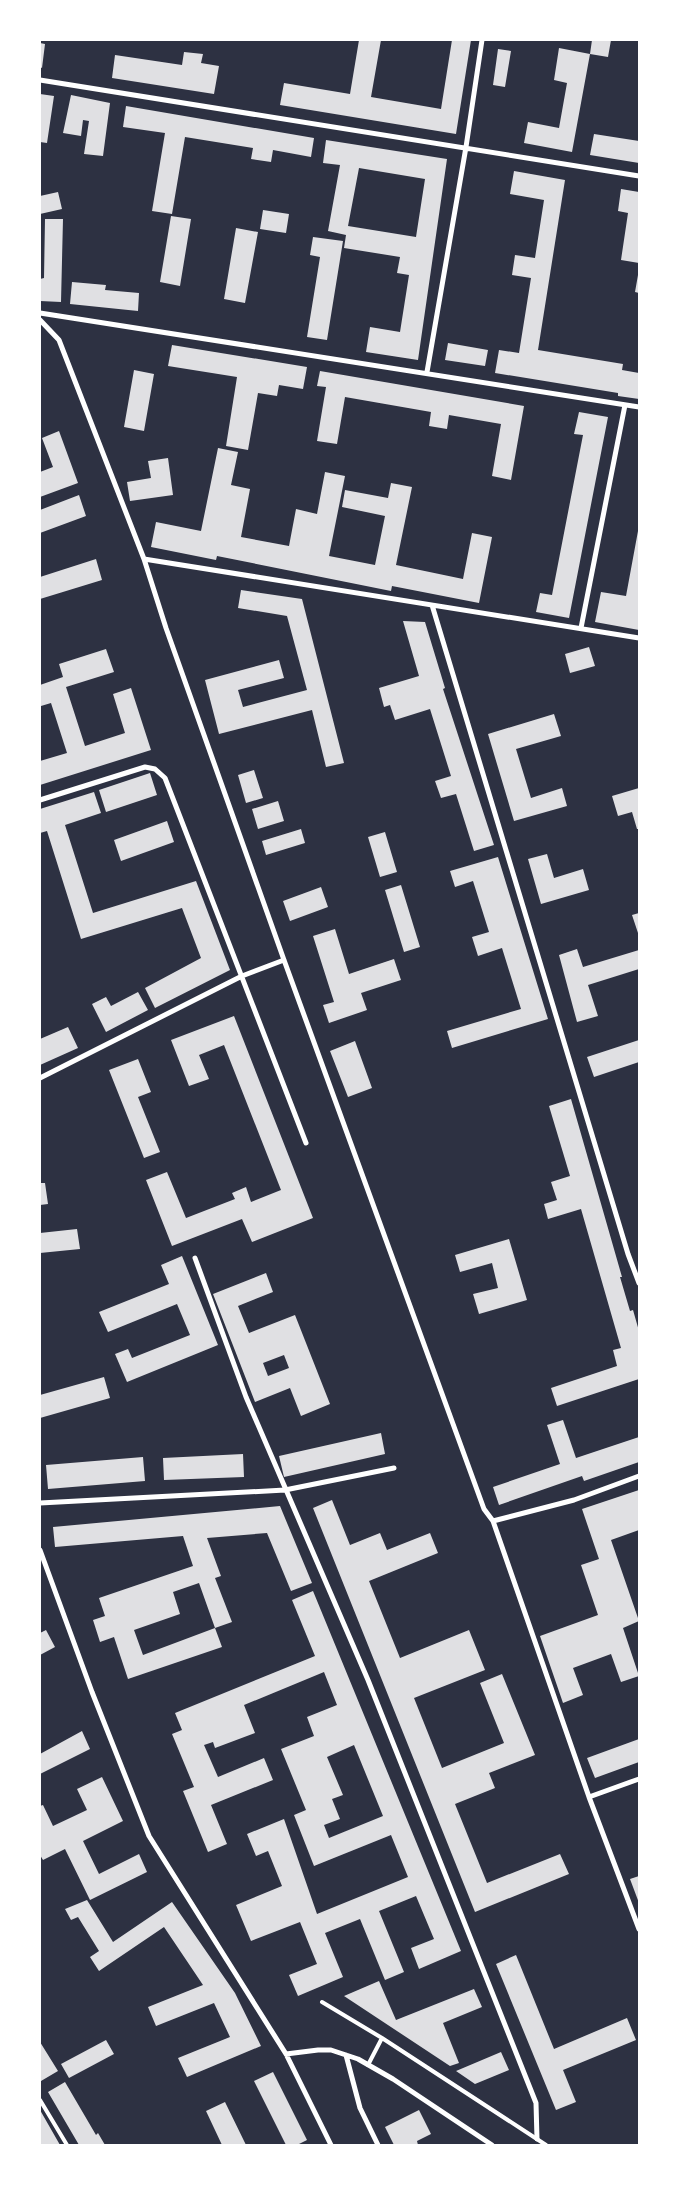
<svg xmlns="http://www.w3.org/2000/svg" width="679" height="2185" font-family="'Roboto Condensed',sans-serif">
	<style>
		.building { fill: #e0e0e3; fill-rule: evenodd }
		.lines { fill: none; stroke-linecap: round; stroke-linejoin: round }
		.service { stroke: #fff; stroke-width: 4 }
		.minor { stroke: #fff; stroke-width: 5 }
	</style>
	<rect width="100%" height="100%" fill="#2d3142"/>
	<!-- building -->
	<path class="building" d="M359,40H381L371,97L441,109L452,40H471L456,134L280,105L284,83L350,94Z
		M592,40H611L608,57L590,54Z
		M40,43L45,44L42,68L40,67Z
		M559,48L590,54L572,152L524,143L528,122L559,128L567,83L554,80Z
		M498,49L511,51L505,87L493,85Z
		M184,52L203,54L201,63L219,66L214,94L112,78L115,55L182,65Z
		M40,94L54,96L47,143L40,142Z
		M71,95L110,103L103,156L84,154L89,121L83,120L81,136L63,133Z
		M126,106L314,138L311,157L273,150L271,162L251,159L253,148L185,137L172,214L152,211L165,133L123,127Z
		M594,134L639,141V163L590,155Z
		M326,140L447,159L418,360L366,352L370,327L400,332L409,275L397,273L400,257L344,248L346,235L328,231L340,165L323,163ZM359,168L425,179L416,237L348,226Z
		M514,171L565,180L538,350L623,364L622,370L639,373V399L618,396V393L495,373L499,350L519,353L531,278L512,275L515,255L535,258L544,200L510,194Z
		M621,189L639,192V263L621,260L628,213L618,211Z
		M58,192L62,209L40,214V196Z
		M263,210L289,214L286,233L260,229Z
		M171,216L191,219L180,286L160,282Z
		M45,219H63L61,302L40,301V279L44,278Z
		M236,228L258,232L245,303L224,299Z
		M313,237L343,241L327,340L307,337L320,257L310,255Z
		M638,275L639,276V293L635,292Z
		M72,282L106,285L105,290L139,293L138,311L70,304Z
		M448,343L488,350L485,366L445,360Z
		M172,345L307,367L303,389L279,385L277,396L258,393L248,450L226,446L237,377L168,366Z
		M134,370L154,374L144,431L124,427Z
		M320,371L524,406L511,480L492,476L501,424L449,415L447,429L429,426L431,412L345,397L337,444L317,441L326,387L317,386Z
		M579,412L608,417L569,618L536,612L540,593L552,595L583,435L574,434Z
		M59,431L78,483L40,497V472L53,467L42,438Z
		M218,448L238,452L231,485L250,489L241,537L289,546L296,509L317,514L325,472L345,476L329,556L375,565L385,516L342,507L345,490L388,498L391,483L412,487L396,565L463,579L472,533L492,537L479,603L392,586L391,591L217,556L216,560L151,547L156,522L201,531Z
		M168,458L173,495L130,501L127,482L151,478L148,461Z
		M79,495L86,516L40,533V510Z
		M638,531L639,630L595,622L601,592L626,596Z
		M96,559L102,580L40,599V577Z
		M241,590L302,599L344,763L326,767L312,710L219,734L205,680L279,660L284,678L238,690L243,707L307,690L287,616L238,608Z
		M403,621L425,622L445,688L443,689L494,845L474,851L456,794L441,798L435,781L451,776L430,709L395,720L390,705L384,707L379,688L419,676Z
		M589,647L595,666L570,673L565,654Z
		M106,649L114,672L66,687L85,746L125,733L113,694L131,688L151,750L40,785V761L67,753L51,703L41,706L40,685L63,677L59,664Z
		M554,714L561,736L516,749L531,798L562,788L567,806L514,821L488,734Z
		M254,770L263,798L246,803L238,775Z
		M150,773L157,795L106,812L99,790Z
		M639,788V829H637L632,812L618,816L612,796Z
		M94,792L101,813L65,825L93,913L196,881L230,970L155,1008L145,988L201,958L182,908L81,939L47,831L40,833V809Z
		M278,801L284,821L258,829L252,809Z
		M167,821L174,842L121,861L114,840Z
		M301,829L305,843L266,855L262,841Z
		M385,832L397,872L380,877L368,837Z
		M547,854L554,878L583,869L589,890L541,904L528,859Z
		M498,857L548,1019L452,1048L447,1031L521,1009L502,948L478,956L472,937L489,932L473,881L455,887L450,871Z
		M401,885L420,947L404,952L385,890Z
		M321,887L328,907L290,921L283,901Z
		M639,913V936L632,915Z
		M335,929L349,974L394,959L401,980L361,993L367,1010L329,1023L323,1005L334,1002L313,936Z
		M577,949L583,967L639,950V969L588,985L598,1016L577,1022L559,955Z
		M138,992L148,1010L106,1032L92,1004L106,997L111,1006Z
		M234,1016L313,1218L252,1242L242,1219L172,1246L146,1180L167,1172L186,1218L235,1199L232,1193L246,1187L251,1202L281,1190L224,1045L199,1055L209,1079L189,1086L171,1040Z
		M68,1027L78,1048L40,1065V1039Z
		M639,1040V1062L594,1077L587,1057Z
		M355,1041L372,1088L348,1097L330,1051Z
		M138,1059L151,1092L138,1097L160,1152L144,1158L109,1070Z
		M571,1099L622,1277H620L630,1311L633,1310L639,1331V1379L557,1406L551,1388L617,1366L613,1350L621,1348L581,1209L548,1219L544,1204L557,1200L551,1182L570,1176L549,1106Z
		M40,1183H45L48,1204L40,1205Z
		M77,1229L80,1249L40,1253V1233Z
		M509,1239L527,1300L479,1314L473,1294L498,1288L492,1263L460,1272L455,1255Z
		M182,1256L218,1345L127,1382L115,1354L128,1349L132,1358L190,1335L177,1304L108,1332L99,1312L169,1284L161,1265Z
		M266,1273L273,1292L238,1306L249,1333L295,1315L330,1404L301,1416L290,1388L255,1402L213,1294ZM284,1355L289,1368L268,1376L263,1363Z
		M104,1377L110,1398L40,1418V1395Z
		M563,1420L576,1458L639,1437V1462L584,1481L582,1476L499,1505L493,1487L560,1464L547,1425Z
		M381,1433L385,1454L284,1477L279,1456Z
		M243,1454L244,1477L164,1480L163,1458Z
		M143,1457L145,1481L48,1489L46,1465Z
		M639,1490V1530L611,1540L639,1621L623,1628L639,1676L621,1682L611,1654L573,1668L583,1695L563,1703L540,1636L598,1615L581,1565L599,1559L582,1509Z
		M332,1500L350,1545L380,1533L387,1550L430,1533L438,1553L369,1581L400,1658L469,1630L485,1670L414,1698L442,1768L504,1743L480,1683L502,1674L535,1755L489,1773L495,1788L455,1804L487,1883L560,1854L569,1874L475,1912L313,1508Z
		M280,1506L312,1583L291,1591L267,1533L207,1538L221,1576L215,1578L232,1622L215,1628L222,1647L128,1679L114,1637L100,1642L93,1620L105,1616L99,1598L193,1566L183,1536L55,1547L53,1527ZM199,1583L215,1628L143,1655L134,1630L180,1614L173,1592Z
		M313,1591L461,1951L419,1969L411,1948L434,1939L416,1896L379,1911L404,1972L385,1980L360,1919L325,1933L343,1977L298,1996L289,1975L317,1964L300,1922L251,1941L236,1905L282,1886L268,1851L256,1856L247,1834L284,1819L317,1914L408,1877L391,1835L314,1866L294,1815L306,1810L281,1749L314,1736L307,1717L337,1705L324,1672L244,1705L255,1733L215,1748L213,1742L204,1745L218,1777L264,1758L273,1780L211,1805L227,1844L208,1852L183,1791L194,1787L172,1734L182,1730L175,1713L315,1656L292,1600ZM354,1745L383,1816L329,1838L324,1825L340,1819L332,1799L343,1795L327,1757Z
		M46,1630L55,1647L40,1655V1633Z
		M82,1731L90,1749L40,1774V1754Z
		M639,1739V1762L595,1778L587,1758Z
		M102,1777L123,1821L83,1841L99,1874L139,1854L147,1872L90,1900L65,1849L43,1860L40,1855V1806L43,1805L53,1826L87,1810L77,1789Z
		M639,1876V1903L630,1879Z
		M87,1900L113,1942L172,1902L235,1993L261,2046L187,2077L178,2058L230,2037L214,2003L156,2026L148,2007L203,1985L164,1927L99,1971L90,1957L99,1951L78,1917L71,1920L65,1909Z
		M516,1955L554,2049L627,2018L636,2040L563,2070L576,2102L556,2110L496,1964Z
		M379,1981L396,2020L474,1989L482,2007L443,2023L459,2063L450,2066L344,1996Z
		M106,2040L114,2054L69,2078L61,2064Z
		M40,2042L58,2071L41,2081L40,2080Z
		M501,2052L509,2070L475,2084L456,2071Z
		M273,2072L307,2140L297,2145H286L254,2081Z
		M65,2082L96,2135L98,2133L105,2145H79L48,2092Z
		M225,2102L246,2145H222L206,2111Z
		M40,2110L60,2145H40Z
		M419,2110L431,2134L417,2141L418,2145H394L385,2127Z"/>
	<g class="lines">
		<!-- service -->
		<path class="service" d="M322,2002L382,2038
			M368,2065L382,2038L546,2145
			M40,2100L67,2145"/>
		<!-- minor -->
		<path class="minor" d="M40,80L639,176
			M40,313L639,407
			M40,320L59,340L144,559L639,638
			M427,372L466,147L482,40
			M144,559L166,628L284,960L484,1509L493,1521
			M432,605L628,1254L639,1283
			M581,628L625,405
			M40,800L145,767L155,769L165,778L306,1143
			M40,1078L242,976L284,960
			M195,1258L246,1397L368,1680L536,2103L537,2139
			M639,1476L574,1500L493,1521L589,1797L639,1929
			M40,1503L285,1490L394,1468
			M40,1550L92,1692L149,1836L286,2054L331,2145
			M589,1797L639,1779
			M286,2054L318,2050H331L358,2059L393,2079L492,2145
			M346,2055L360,2108L378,2145"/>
	</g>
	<!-- border -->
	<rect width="679" height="2185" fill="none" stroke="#ffffff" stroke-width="82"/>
</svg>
